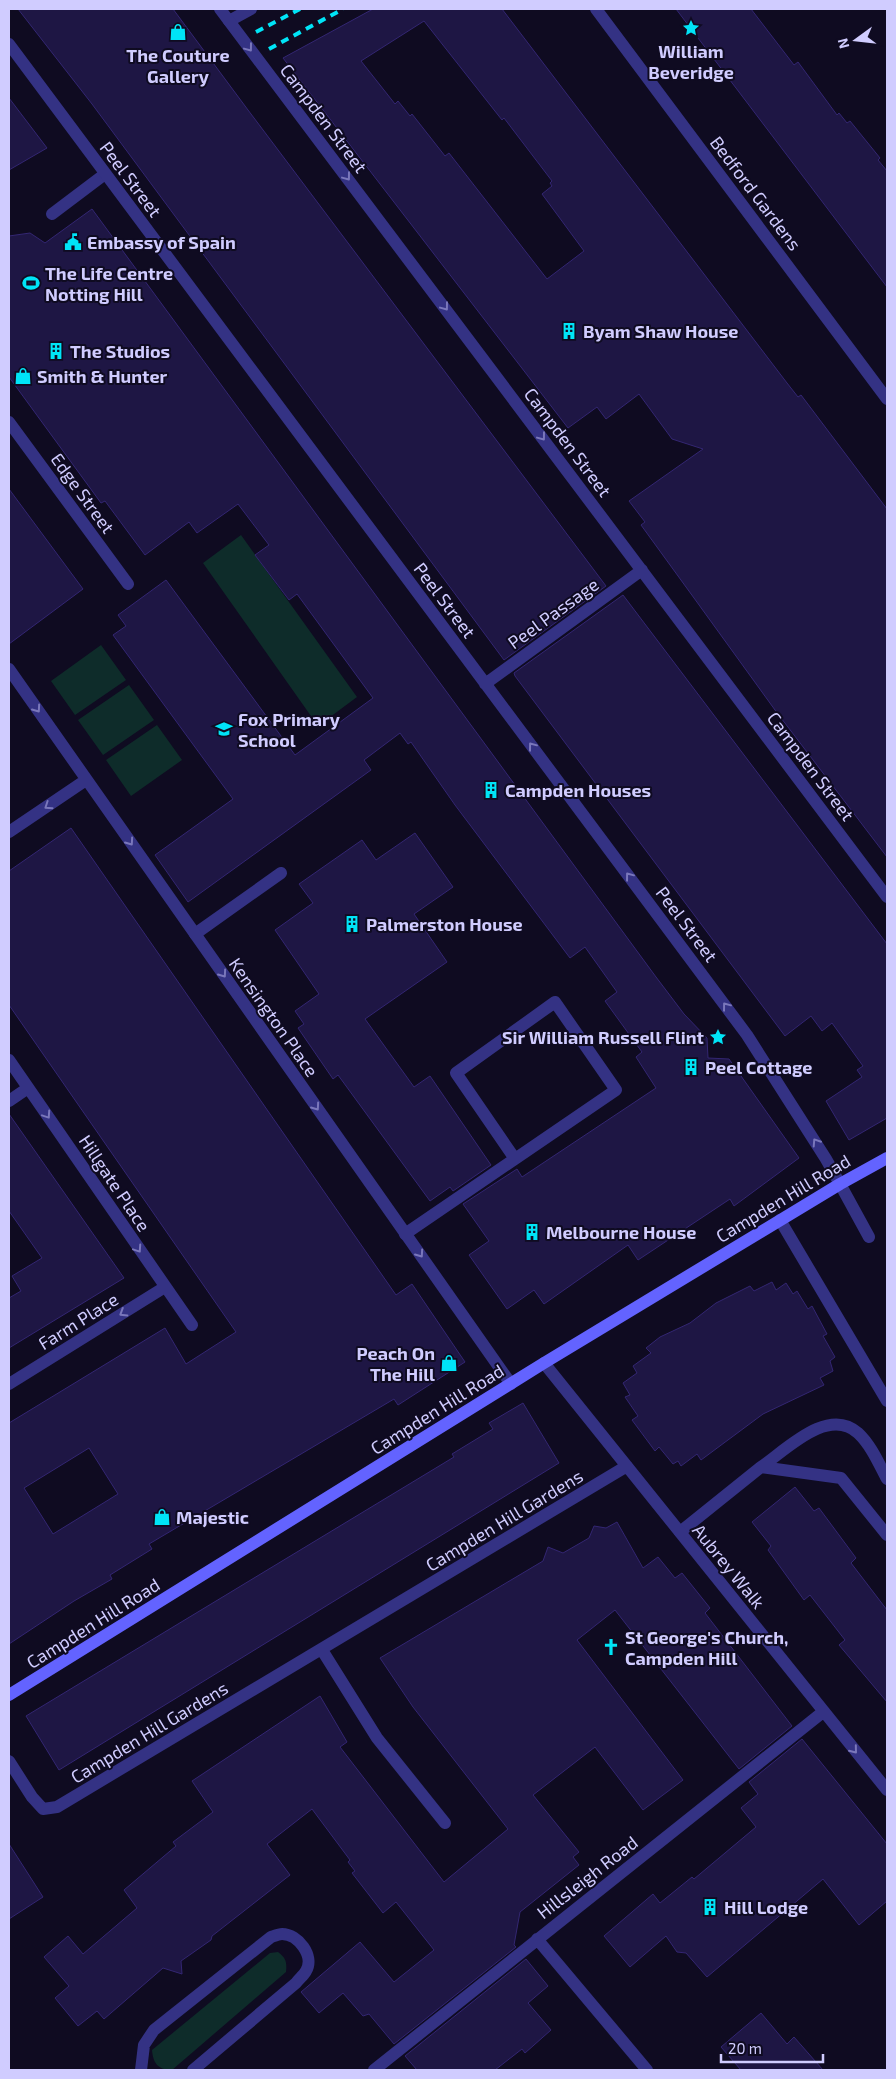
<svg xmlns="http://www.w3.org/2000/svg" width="896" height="2079" font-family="'Exo 2',sans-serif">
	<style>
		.green { fill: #0e2c2a }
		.building { fill: #1e1644; stroke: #332672; fill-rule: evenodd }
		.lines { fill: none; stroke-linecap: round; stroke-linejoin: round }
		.lane { stroke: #343284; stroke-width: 12 }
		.street { stroke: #343284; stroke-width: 12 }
		.secondary { stroke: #6363ff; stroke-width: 12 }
		.rail { stroke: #00e4f7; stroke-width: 4; stroke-dasharray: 8 6; stroke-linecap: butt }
		.oneway { stroke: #7a77bb }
		.labels { text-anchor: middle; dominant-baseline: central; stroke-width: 4; stroke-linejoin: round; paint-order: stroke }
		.poi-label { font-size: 18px; font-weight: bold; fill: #d0ccff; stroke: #0f0b21; text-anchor: start }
		.street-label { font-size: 18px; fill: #d0ccff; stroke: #0f0b21 }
	</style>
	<rect width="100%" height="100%" fill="#0f0b21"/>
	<!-- green -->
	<path class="green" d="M241,535L357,697L318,726L203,563Z
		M101,645L126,680L75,715L51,681Z
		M129,685L154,720L103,755L78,720Z
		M157,725L182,760L131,796L106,760Z
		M278,1952C286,1958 287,1962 286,1972L172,2070C158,2070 153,2063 152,2050L270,1953Z"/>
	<!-- building -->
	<path class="building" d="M18,9H173L248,110L606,586L504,660L92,104Z
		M373,9H502L787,383L798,397L801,395L887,509V857L775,710L694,598L641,525L645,522L629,501L703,449L672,439L639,394L606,419L597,407L568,428L283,58ZM424,21L502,120L504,118L552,181L550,183L552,186L542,194L584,251L547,279L449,153L445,156L412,114L410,116L398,101L395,104L361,61Z
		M676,9H751L794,65L798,62L837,115L839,113L847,123L850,121L880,158L878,160L887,171V287Z
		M9,98L47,148L9,170Z
		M92,209L656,977L684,1014L707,1038L708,1058L729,1059L799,1158L734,1206L730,1199L638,1260L628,1245L544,1304L534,1290L507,1309L469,1255L489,1241L463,1204L517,1169L522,1177L656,1088L636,1057L642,1052L605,1001L617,992L585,947L570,958L455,805L411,742L408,744L400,733L364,760L371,770L188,902L155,855L233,799L113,635L126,626L118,615L166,580L295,755L373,698L297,594L289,600L255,555L269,545L238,504L197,533L189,522L145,555L105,501L101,503L9,377V236L30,233L45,243Z
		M9,489L83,589L9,644Z
		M623,595L887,944V1118L849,1140L826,1101L862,1077L857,1070L863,1066L832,1023L822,1031L811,1016L785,1036L515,676L514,673Z
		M71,828L396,1295L412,1284L465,1362L398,1405L394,1399L149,1544L152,1549L110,1575L112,1579L74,1601L9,1644V1423L165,1328L186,1364L236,1332L9,1005V871ZM89,1448L118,1494L53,1534L24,1488Z
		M415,833L453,887L414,914L447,962L365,1019L414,1087L430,1076L491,1165L453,1191L450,1187L430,1201L338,1075L333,1079L298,1028L304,1024L295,1011L319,994L275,930L313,903L299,884L362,840L376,860Z
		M9,1114L124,1278L9,1348V1298L21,1291L12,1276L42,1258L9,1211Z
		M772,1282L776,1290L786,1283L793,1294L797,1291L808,1309L812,1306L827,1334L823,1336L835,1357L830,1361L833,1371L820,1378L824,1385L763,1414L701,1460L697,1454L681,1466L678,1461L673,1464L659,1447L655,1451L632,1420L638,1416L625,1397L630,1395L623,1383L637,1373L633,1366L651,1353L646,1348L660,1337L690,1323L716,1303L750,1286L754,1291Z
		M523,1403L559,1463L59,1770L26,1716L454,1457L452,1454L493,1429L489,1423Z
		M795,1487L814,1511L819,1508L856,1558L851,1563L887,1610V1702L839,1645L845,1640L810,1595L804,1600L768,1550L771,1546L752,1522Z
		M617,1522L643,1568L658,1557L675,1578L682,1573L710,1608L705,1613L792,1726L739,1769L615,1610L577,1640L683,1780L643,1810L595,1747L533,1795L579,1852L573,1857L579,1865L520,1912L514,1945L516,1947L394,2044L369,2014L363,2016L343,1993L319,2013L301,1992L360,1942L394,1982L434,1950L396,1902L383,1913L352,1873L355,1871L348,1862L350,1860L312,1809L267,1844L290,1875L212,1936L211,1940L181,1961L182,1974L163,1968L104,2019L97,2011L78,2026L55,1998L69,1986L44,1957L68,1936L83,1954L137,1908L124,1890L176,1846L173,1842L213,1812L192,1781L320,1696L347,1742L340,1747L444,1882L508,1829L413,1707L380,1658L543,1561L548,1547L563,1553L589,1538L594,1526L606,1528Z
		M802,1739L887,1844V1901L859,1925L823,1879L707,1977L686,1953L677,1952L666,1936L630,1967L604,1936L653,1894L660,1903L692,1877L694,1879L756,1827L741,1808L758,1794L749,1782Z
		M9,1844L43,1897L9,1919Z
		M526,1959L548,1986L528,2003L551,2030L525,2053L522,2049L495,2070H417L405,2056Z
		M761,2013L787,2044L794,2037L823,2070H741L721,2047Z"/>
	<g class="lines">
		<!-- lane -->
		<path class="lane" d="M229,21L251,9
			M52,214L105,174
			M195,934L281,873
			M840,1184L869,1237
			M780,1220L887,1401
			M405,1234L616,1090L555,1002L456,1073L515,1159
			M761,1467C786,1450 828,1406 858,1433C871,1445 879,1464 887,1479
			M680,1532L761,1467L841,1478L887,1535"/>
		<!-- street -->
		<path class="street" d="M220,9L887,897
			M596,9L887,399
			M9,44L747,1035L826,1159L840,1184
			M9,422L128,584
			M9,669L511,1384
			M485,684L642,570
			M9,832L86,780
			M9,1060L192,1325
			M9,1101L28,1088
			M544,1363L887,1790
			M9,1384L165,1287
			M322,1650L377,1738L445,1823
			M9,1761L32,1797L43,1809L57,1807L627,1466
			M537,1939L647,2070
			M141,2070L144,2045L154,2030L271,1937C274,1936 279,1934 282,1934C298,1934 315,1956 306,1971C304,1975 299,1979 296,1983L193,2070
			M374,2070L823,1712"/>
		<!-- secondary -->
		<path class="secondary" d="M9,1695L544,1363L840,1184L887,1158"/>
		<!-- rail -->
		<path class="rail" d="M256,32L300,9
			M269,49L343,9"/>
	</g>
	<!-- one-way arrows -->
	<defs><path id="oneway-chevron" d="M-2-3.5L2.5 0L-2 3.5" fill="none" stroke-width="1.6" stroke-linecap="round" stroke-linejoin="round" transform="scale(1.25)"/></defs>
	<g class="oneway">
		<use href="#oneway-chevron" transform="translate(249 48) rotate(53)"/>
		<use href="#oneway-chevron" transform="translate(347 177) rotate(53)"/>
		<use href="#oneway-chevron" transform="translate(445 307) rotate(53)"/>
		<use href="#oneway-chevron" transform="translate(542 437) rotate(53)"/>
		<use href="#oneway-chevron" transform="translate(37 709) rotate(55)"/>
		<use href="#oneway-chevron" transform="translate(532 746) rotate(-127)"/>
		<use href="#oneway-chevron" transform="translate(48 806) rotate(146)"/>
		<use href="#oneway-chevron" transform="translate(130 842) rotate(55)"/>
		<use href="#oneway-chevron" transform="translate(629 876) rotate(-127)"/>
		<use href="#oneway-chevron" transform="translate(223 974) rotate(55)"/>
		<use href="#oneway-chevron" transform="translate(726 1006) rotate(-127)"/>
		<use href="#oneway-chevron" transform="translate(316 1107) rotate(55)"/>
		<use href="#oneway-chevron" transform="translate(47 1115) rotate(56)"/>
		<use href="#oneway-chevron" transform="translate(816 1142) rotate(-123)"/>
		<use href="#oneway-chevron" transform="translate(138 1249) rotate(56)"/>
		<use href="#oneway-chevron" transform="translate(420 1254) rotate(55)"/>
		<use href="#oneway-chevron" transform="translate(123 1313) rotate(148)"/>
		<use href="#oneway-chevron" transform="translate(854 1750) rotate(51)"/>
	</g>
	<!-- icons -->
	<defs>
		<g id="sight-bare" transform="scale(1.35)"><path d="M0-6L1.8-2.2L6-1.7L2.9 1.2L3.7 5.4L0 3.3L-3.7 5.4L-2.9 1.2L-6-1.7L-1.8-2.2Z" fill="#00e4f7" stroke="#0f0b21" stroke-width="2.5" paint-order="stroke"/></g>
		<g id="shop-bare" transform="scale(1.35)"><path d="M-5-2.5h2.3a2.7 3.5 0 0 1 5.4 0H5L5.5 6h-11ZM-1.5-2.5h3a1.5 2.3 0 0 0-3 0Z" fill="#00e4f7" stroke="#0f0b21" stroke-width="2.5" paint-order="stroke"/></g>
		<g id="civic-bare" transform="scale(1.35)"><path d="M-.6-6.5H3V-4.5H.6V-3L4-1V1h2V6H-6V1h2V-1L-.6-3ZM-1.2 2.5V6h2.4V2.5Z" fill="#00e4f7" stroke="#0f0b21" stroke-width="2.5" paint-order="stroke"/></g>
		<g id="stadium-bare" transform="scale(1.35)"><path d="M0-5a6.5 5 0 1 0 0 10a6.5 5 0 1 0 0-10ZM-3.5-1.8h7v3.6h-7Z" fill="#00e4f7" stroke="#0f0b21" stroke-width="2.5" paint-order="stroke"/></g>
		<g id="building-bare" transform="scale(1.35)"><path d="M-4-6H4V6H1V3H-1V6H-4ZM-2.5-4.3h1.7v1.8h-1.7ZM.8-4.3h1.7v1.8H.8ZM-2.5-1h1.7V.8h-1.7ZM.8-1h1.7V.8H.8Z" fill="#00e4f7" stroke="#0f0b21" stroke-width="2.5" paint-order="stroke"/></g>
		<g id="school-bare" transform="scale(1.35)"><path d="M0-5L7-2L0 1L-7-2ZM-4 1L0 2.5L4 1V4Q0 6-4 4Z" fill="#00e4f7" stroke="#0f0b21" stroke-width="2.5" paint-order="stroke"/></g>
		<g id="church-bare" transform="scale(1.35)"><path d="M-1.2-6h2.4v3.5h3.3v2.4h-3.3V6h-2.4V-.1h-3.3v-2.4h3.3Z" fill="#00e4f7" stroke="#0f0b21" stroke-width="2.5" paint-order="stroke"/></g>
	</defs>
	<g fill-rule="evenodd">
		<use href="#sight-bare" x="691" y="28"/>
		<use href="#shop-bare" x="178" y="32"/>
		<use href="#civic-bare" x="73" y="242"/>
		<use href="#stadium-bare" x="31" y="283"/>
		<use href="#building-bare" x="569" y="331"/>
		<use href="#building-bare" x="56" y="351"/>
		<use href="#shop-bare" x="23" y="376"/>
		<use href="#school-bare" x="224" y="729"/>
		<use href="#building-bare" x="491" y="790"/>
		<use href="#building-bare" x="352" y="924"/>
		<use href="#sight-bare" x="718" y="1037"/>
		<use href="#building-bare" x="691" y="1067"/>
		<use href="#building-bare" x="532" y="1232"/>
		<use href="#shop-bare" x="449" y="1363"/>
		<use href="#shop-bare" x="162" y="1517"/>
		<use href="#church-bare" x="611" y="1647"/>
		<use href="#building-bare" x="710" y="1907"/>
	</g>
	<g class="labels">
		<!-- poi labels -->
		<g class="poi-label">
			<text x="691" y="51" text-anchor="middle">William<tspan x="691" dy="21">Beveridge</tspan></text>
			<text x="178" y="55" text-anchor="middle">The Couture<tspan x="178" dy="21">Gallery</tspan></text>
			<text x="87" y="242">Embassy of Spain</text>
			<text x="45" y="273">The Life Centre<tspan x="45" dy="21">Notting Hill</tspan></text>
			<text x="583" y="331">Byam Shaw House</text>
			<text x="70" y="351">The Studios</text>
			<text x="37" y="376">Smith &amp; Hunter</text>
			<text x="238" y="719">Fox Primary<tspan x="238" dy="21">School</tspan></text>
			<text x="505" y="790">Campden Houses</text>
			<text x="366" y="924">Palmerston House</text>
			<text x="704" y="1037" text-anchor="end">Sir William Russell Flint</text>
			<text x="705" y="1067">Peel Cottage</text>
			<text x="546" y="1232">Melbourne House</text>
			<text x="435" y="1353" text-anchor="end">Peach On<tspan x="435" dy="21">The Hill</tspan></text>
			<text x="176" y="1517">Majestic</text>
			<text x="625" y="1637">St George's Church,<tspan x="625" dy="21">Campden Hill</tspan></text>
			<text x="724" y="1907">Hill Lodge</text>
		</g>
		<!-- street labels -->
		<g class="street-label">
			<text transform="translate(324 118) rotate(53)">Campden Street</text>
			<text transform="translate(131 179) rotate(53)">Peel Street</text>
			<text transform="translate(756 193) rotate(53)">Bedford Gardens</text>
			<text transform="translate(568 442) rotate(53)">Campden Street</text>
			<text transform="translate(83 493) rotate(54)">Edge Street</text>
			<text transform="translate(445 600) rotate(53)">Peel Street</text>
			<text transform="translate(553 613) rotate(-36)">Peel Passage</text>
			<text transform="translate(811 766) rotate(53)">Campden Street</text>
			<text transform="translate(687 924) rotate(53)">Peel Street</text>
			<text transform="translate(274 1017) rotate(55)">Kensington Place</text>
			<text transform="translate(115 1183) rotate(56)">Hillgate Place</text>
			<text transform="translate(783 1198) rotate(-31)">Campden Hill Road</text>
			<text transform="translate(78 1321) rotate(-32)">Farm Place</text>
			<text transform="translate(437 1409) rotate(-32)">Campden Hill Road</text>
			<text transform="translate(504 1520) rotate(-31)">Campden Hill Gardens</text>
			<text transform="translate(729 1566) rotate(51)">Aubrey Walk</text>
			<text transform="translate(93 1623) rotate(-32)">Campden Hill Road</text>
			<text transform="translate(149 1732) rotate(-31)">Campden Hill Gardens</text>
			<text transform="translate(587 1877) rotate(-38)">Hillsleigh Road</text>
		</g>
	</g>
	<!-- border -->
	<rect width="896" height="2079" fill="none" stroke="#d0ccff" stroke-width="20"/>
	<!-- north arrow -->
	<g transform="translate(856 40) rotate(255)" stroke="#0f0b21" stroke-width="4" paint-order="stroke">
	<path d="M0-4L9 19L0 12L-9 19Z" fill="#d0ccff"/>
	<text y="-8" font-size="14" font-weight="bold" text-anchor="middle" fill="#d0ccff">N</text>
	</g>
	<!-- scale -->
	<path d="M721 2054v8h102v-8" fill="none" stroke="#d0ccff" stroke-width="2.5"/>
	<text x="728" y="2054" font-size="15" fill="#d0ccff" stroke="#0f0b21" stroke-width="4" paint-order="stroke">20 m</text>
</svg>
